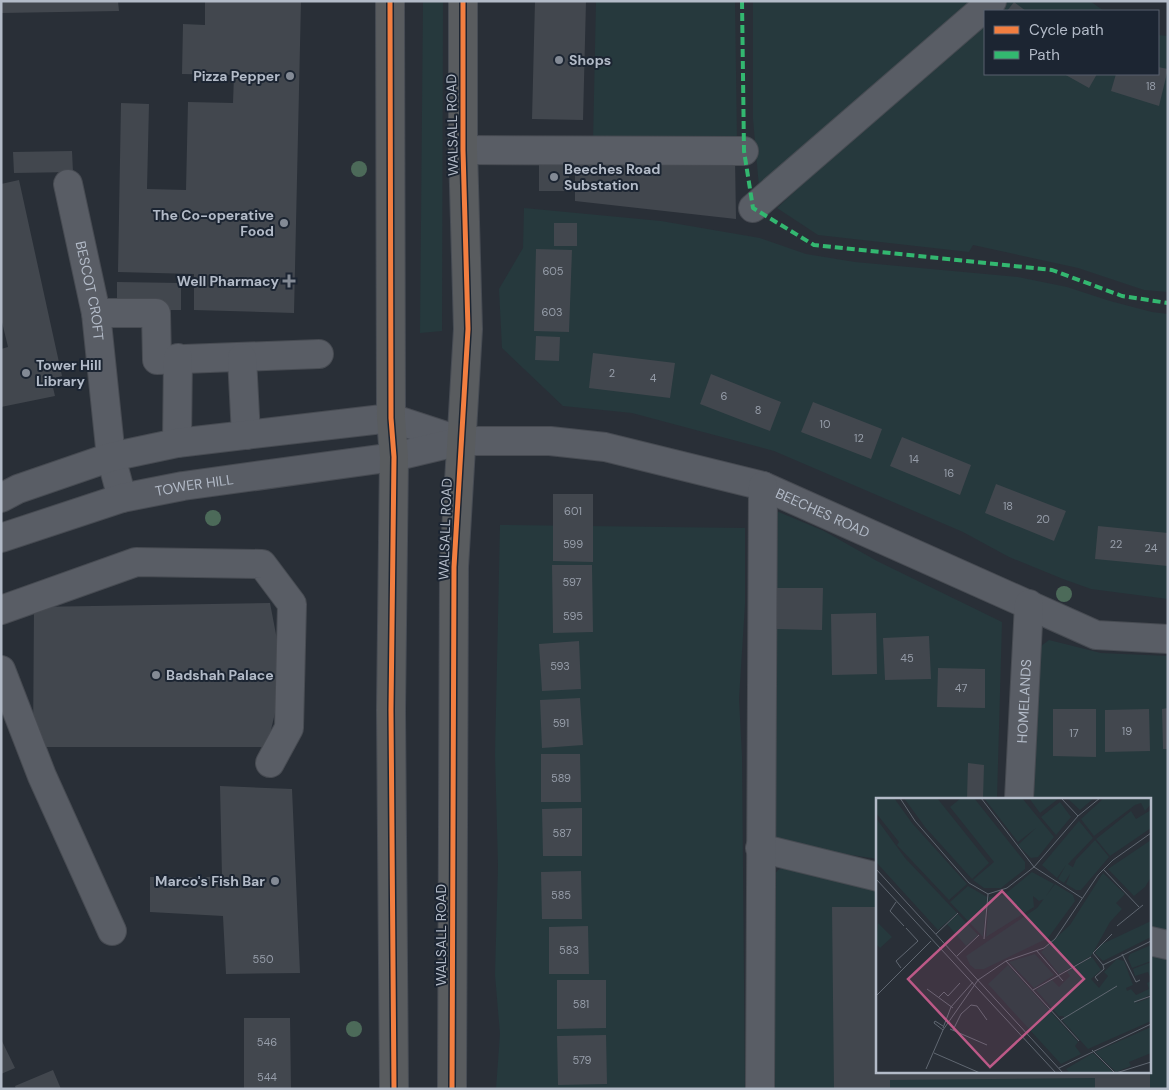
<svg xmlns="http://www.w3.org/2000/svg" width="1169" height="1090" font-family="'DM Sans',sans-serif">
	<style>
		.green { fill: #26393d }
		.building { fill: #42474e }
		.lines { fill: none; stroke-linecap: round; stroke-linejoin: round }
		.minor-casing { stroke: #474b52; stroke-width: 30 }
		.highway-casing { stroke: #464b53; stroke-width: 30 }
		.minor { stroke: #595d65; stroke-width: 28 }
		.highway { stroke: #595c5f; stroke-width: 28 }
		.quiet { stroke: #33b770; stroke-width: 4; stroke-dasharray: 8 4; stroke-linecap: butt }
		.cycleway-casing { stroke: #1c2532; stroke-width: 8 }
		.cycleway { stroke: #f27e40; stroke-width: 5 }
		.tree { fill: #4c6a59 }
		.poi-dot { fill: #838a95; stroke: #1c2532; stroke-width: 2 }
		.labels { text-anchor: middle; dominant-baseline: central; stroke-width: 4; stroke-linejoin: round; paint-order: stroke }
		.number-label { font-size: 11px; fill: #979eaa }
		.poi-label { font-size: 14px; font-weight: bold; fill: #b3bbc8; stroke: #1c2532; text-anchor: start }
		.street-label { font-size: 14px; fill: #b3bbc8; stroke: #1c2532 }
		.inset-road { fill: none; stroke: #606771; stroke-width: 1 }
		.view { fill: #bc5987; fill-opacity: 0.15; stroke: #bc5987; stroke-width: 2.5 }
		.inset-edge { fill: none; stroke: #b3bbc8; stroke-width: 2.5 }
	</style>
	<rect width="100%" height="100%" fill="#292f37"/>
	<!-- green -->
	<path class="green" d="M423,1H443L442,331L420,333Z
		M596,1H735L737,142H593Z
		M753,1H982L759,187L753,119Z
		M999,1H1090L1104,11H988Z
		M985,14V74H1158V35L1168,36V292L1144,290L1078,268L973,245L969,252L818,235L777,208Z
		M524,208L661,221L760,238L806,254L855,262L1018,277L1067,287L1110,301L1152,312L1168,314V599L1091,589L1063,579L1009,557L963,532L774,451L632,413L563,406L502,348L499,289L523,248Z
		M774,510L824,531L877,561L1002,622L997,799H878V859L778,844L769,827Z
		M500,525L745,528V604L739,699L742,756L745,1089H496L500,1034L495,975L498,866L495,754Z
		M1049,640L1101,653L1168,656V934L1150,930V799H1034L1036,661L1041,646Z
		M798,861L878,884V1071H1150V949L1168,953V1089H771L770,880L778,870Z"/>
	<!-- building -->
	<path class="building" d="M1,1H118L119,11L1,13Z
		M205,1H301L294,313L194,310V274L118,272L121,103L149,104L147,189L186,190L188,102L233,103L234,75L182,74L183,24L205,25Z
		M535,1H586L583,120L532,119Z
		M1014,2L1026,11H1007Z
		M1158,67L1168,69L1159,106L1111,91L1116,74H1158Z
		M1064,74H1097L1089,88Z
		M72,151L73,172L14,173L13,152Z
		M575,156L735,158L736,219L575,201Z
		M539,163H569V191H539Z
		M19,180L62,376L51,379L55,396L1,407V349L8,347L1,318V184Z
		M554,223H577V246H554Z
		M536,249L572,250L569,332L534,331Z
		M117,282L181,283V310H117Z
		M536,336L560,337L559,361L535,360Z
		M593,353L675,363L670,398L589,388Z
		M711,374L781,402L770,431L700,404Z
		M813,402L882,429L871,459L801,432Z
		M902,437L971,465L960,495L890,466Z
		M996,484L1066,511L1054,541L985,513Z
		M553,494H593V562L553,561Z
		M1098,526L1168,533V566L1095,559Z
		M552,565H592L593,632L553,633Z
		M777,588H823L822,630L776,629Z
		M270,603L279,650L278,700L267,747H33L34,607Z
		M876,613L877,674L832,675L831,614Z
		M929,636L931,679L885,680L883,638Z
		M579,641L581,689L542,691L539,644Z
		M938,668L985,669V708L937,707Z
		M580,698L583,745L542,748L540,700Z
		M1168,708V749H1163L1162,709Z
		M1053,709H1096V757L1053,756Z
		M1149,709L1150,751L1105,752V710Z
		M541,754H580L581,802H541Z
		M968,763L984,765L983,799H967Z
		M220,786L292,789L300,973L226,974L223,916L150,912V877H222Z
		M582,808V856H543L542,809Z
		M581,871L582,919H542L541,872Z
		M832,907H878V1071H1150V1089H1095V1078L890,1080V1089H834Z
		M588,926L589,974H549V927Z
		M557,980H606V1028L557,1029Z
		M244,1018H290L291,1089H244Z
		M606,1035L607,1084L558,1085L557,1036Z
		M1,1039L15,1068L1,1074Z
		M53,1070L61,1089H16L15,1086Z"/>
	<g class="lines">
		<!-- minor casing -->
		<g class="minor-casing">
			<g id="minor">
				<path d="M463,150L744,151"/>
				<path id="s1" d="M68,184L96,313L111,457L122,498"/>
				<path d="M753,208L992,1"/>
				<path d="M96,313H156L157,360L319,354"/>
				<path d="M242,358L246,435"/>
				<path d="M177,443L178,358"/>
				<path d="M1,498L18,489L111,457L177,443L391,418L461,441"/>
				<path id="s2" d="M1,538L122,498L183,486L394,457L461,441H550L605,447L763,486L1096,635L1168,639"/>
				<path d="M1,610L136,562L262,564L292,604L289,728L270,763"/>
				<path d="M1,670L42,776L112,931"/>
				<path id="s3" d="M1019,799L1029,604"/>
				<path d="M760,848L878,877"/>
				<path d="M1150,941L1168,945"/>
				<path d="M760,1089L763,486"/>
			</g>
		</g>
		<!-- highway casing -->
		<g class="highway-casing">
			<path id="highway" d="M390,1L391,418L394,457L391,710L394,1089
				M452,1089L454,567L468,329L463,150V1"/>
		</g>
		<!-- minor -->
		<use href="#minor" class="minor"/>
		<!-- highway -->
		<use href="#highway" class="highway"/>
		<!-- quiet -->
		<path class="quiet" d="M742,1L744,151L753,208L814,245L1052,270L1122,296L1168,303"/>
		<!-- cycleway casing -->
		<g class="cycleway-casing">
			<path id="cycleway" d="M390,1L391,418L394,457L391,710L394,1089
				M452,1089L454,567L468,329L463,150V1"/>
		</g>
		<!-- cycleway -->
		<use href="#cycleway" class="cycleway"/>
	</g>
	<!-- trees -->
	<g class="tree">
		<circle cx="359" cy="169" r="8"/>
		<circle cx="213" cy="518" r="8"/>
		<circle cx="1064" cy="594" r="8"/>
		<circle cx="354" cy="1029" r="8"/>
	</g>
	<!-- markers -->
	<g class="poi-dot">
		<circle cx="559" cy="60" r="5"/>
		<circle cx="290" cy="76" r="5"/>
		<circle cx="554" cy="177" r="5"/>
		<circle cx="284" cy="223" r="5"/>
		<path d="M286.5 273.5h5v5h5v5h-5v5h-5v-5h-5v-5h5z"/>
		<circle cx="26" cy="373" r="5"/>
		<circle cx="156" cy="675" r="5"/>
		<circle cx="275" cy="881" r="5"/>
	</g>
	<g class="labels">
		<!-- number labels -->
		<g class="number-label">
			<text x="1151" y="86">18</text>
			<text x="553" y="271">605</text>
			<text x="552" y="312">603</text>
			<text x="612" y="373">2</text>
			<text x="653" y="378">4</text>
			<text x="724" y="396">6</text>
			<text x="758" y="410">8</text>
			<text x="825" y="424">10</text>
			<text x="859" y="438">12</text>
			<text x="914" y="459">14</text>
			<text x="949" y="473">16</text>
			<text x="1008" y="506">18</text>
			<text x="573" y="511">601</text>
			<text x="1043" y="519">20</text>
			<text x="573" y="544">599</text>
			<text x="1116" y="544">22</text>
			<text x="1151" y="548">24</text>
			<text x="572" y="582">597</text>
			<text x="573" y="616">595</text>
			<text x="907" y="658">45</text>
			<text x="560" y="666">593</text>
			<text x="961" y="688">47</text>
			<text x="561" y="723">591</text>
			<text x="1127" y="731">19</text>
			<text x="1074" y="733">17</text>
			<text x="561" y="778">589</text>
			<text x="562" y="833">587</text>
			<text x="561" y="895">585</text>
			<text x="569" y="950">583</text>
			<text x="263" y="959">550</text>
			<text x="581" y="1004">581</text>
			<text x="267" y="1042">546</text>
			<text x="582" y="1060">579</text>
			<text x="267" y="1077">544</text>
		</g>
		<!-- poi labels -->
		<g class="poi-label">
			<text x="569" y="60">Shops</text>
			<text x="280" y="76" text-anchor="end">Pizza Pepper</text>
			<text x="564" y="169">Beeches Road<tspan x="564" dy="16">Substation</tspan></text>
			<text x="274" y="215" text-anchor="end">The Co-operative<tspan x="274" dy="16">Food</tspan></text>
			<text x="279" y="281" text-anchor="end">Well Pharmacy</text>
			<text x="36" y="365">Tower Hill<tspan x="36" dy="16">Library</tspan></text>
			<text x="166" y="675">Badshah Palace</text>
			<text x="265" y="881" text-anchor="end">Marco's Fish Bar</text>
		</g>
		<!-- street labels -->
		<g class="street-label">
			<text transform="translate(452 125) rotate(-91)">WALSALL ROAD</text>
			<text stroke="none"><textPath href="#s1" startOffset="109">BESCOT CROFT</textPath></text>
			<text stroke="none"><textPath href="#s2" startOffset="201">TOWER HILL</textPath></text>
			<text stroke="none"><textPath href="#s2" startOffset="844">BEECHES ROAD</textPath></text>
			<text transform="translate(445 529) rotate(-88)">WALSALL ROAD</text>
			<text stroke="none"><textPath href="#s3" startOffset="98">HOMELANDS</textPath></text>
			<text transform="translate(441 935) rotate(-90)">WALSALL ROAD</text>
		</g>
	</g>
	<!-- overview -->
	<g transform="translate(876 798)">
		<rect width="275" height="275" fill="#292f37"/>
		<path d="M0,0H18L36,25L91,86L73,102L21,47L23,44L0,15ZM28,0H61L113,65L96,81L49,29ZM85,0H98L149,64V71L125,90H108L97,82L118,64L74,9ZM108,0H146L178,39L162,59L155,60L142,47L160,30L142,44ZM153,0H181L182,1L164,15ZM191,0H218L204,12ZM228,0H274L275,6L269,13L265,5L259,7L218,38L205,21ZM184,4L195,19L180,37L165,19ZM275,12V30L234,58L220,41L255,13L260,21ZM0,20L29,60L81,115L62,132L0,64ZM203,23L217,40L192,66L198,70L188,85L182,81L190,67L181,80L166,67ZM219,42L233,59L205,92H200L190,86L200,62ZM275,42V79L269,89L258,98L232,71ZM156,74L178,86L168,101L163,103L157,98L158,109L110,139L113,99L128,97ZM227,75L249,96L240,105L246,111L234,124L215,158L183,176L165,154L194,127ZM179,86L197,97L199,103L172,140L108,171H99L94,167L90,158L161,110ZM92,88L111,99L107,139L74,104ZM82,116L102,137L90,148L71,126ZM275,123V139L227,163L219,155L224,147ZM2,125L16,139L4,150L0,146ZM275,147V163L256,170L252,160L254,156ZM159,156L178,177L158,190L133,164ZM216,159L225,172L215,181L223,190L232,178L228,174L241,161L248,163L257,187L250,190L251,193L255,191L260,197L273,191L271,185L275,183V196L258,206L275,199V223L212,251L187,223L188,218H183L160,192L176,182L183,189L194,178L191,174ZM275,164V181L272,174L259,178L257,171ZM132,167L202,244L199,248L205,256L185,266L112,186ZM275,229V255L253,264L255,268L240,274L219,254ZM217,255L238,275H194L190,271Z" fill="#26393d"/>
		<path class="inset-road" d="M24,0L39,23L93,85L112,96L131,90L158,69L202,18L224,0M105,0L158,69L206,100M185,0L202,18M0,71L187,275M227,71L263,109M0,81L180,275M20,104L14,113L28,128M241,128L267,107M60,136L82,115M236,136L217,155L227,167L275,143M108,141L112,96M160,152L187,183M246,156L260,184L264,182M81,158L103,137M130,163L203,243M25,170L20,163L42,143L30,130M222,183L219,179L228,171L227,167M51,191L77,210M157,192L215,159M0,198L55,143M63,199L68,194L72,198L84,185M258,204L275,198M185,222L241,188M67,230L75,209L97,184M74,231L111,247M67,232L58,225L59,223L67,228M77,232L85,216L95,207L101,208L111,222M216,252L239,275M58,255L104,275M183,270L275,226M50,271L67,232L102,182L130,163L168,150L179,141L222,77L237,62L275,35M240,275L275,264"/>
		<path class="view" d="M126,93L208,181L114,269L32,181Z"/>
		<rect width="275" height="275" class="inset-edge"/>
	</g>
	<!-- border -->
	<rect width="1169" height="1090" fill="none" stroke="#b3bbc8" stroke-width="5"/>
	<!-- legend -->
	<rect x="984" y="10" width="175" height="65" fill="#1c2532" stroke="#58616e"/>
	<rect x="994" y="26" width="25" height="8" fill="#f27e40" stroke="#58616e"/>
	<text x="1029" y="35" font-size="15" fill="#b3bbc8">Cycle path</text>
	<rect x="994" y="51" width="25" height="8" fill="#33b770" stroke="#58616e"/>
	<text x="1029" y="60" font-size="15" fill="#b3bbc8">Path</text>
</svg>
